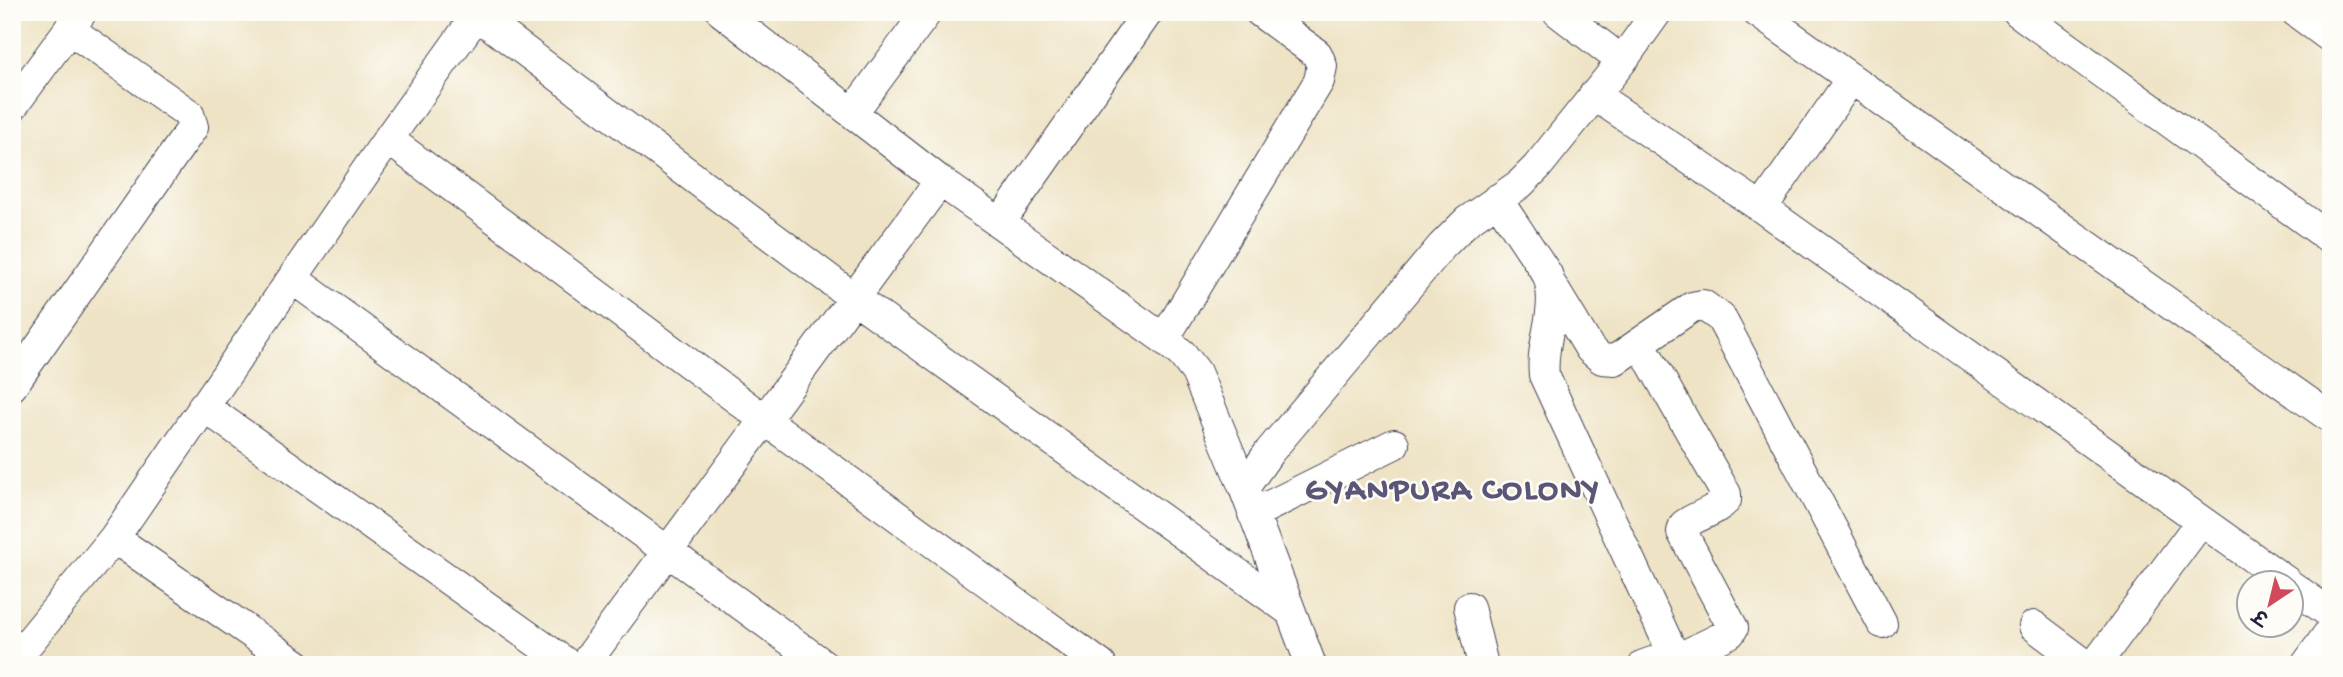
<svg xmlns="http://www.w3.org/2000/svg" width="2343" height="677" font-family="'Gochi Hand','Playpen Sans Deva',sans-serif">
	<style>
		.lines { fill: none; stroke-linecap: round; stroke-linejoin: round }
		.minor-casing { stroke: #413f50; stroke-width: 32 }
		.minor { stroke: #fff; stroke-width: 30 }
		.labels { text-anchor: middle; dominant-baseline: central; stroke-width: 5; stroke-linejoin: round; paint-order: stroke }
		.district-label { font-size: 33px; font-weight: bold; letter-spacing: 2px; fill: #5b5676; stroke: #fdfcf7 }
	</style>
	<rect width="100%" height="100%" fill="#fdfcf7"/>
	<filter id="ink" filterUnits="userSpaceOnUse"><feTurbulence type="fractalNoise" baseFrequency=".0143" numOctaves="2"/><feDisplacementMap in="SourceGraphic" scale="14" xChannelSelector="R" yChannelSelector="G"/><feConvolveMatrix kernelMatrix="1 2 1 2 8 2 1 2 1" color-interpolation-filters="sRGB"/></filter>
	<filter id="wash" filterUnits="userSpaceOnUse"><feTurbulence type="fractalNoise" baseFrequency=".00686" numOctaves="4" result="noise"/><feDisplacementMap in="SourceGraphic" scale="28" xChannelSelector="R" yChannelSelector="G"/><feGaussianBlur stdDeviation="1.57" result="paint"/><feColorMatrix in="noise" values="0 0 0 0 0 0 0 0 0 0 0 0 0 0 0 0 0 1.4 0 .05"/><feComposite in="paint" operator="in"/></filter>
	<g filter="url(#wash)">
		<rect width="100%" height="100%" fill="#eee3c5"/>
	</g>
	<g filter="url(#ink)">
		<g class="lines">
			<!-- minor casing -->
			<g class="minor-casing">
				<path id="minor" d="M722,12L940,181L1164,339L1182,354L1196,372L1244,488
					M1558,12L1622,61
					M1757,12L2331,418
					M2018,12L2331,239
					M2296,12L2331,38
					M477,15L854,298L1290,611
					M1594,95L1762,208L2287,582
					M12,107L81,13
					M853,112L927,12
					M388,139L765,420L1101,665
					M1497,199L1547,274C1561,307 1540,341 1544,375L1669,645L1675,654L1683,656L1730,633L1733,628L1682,532L1684,525C1697,515 1715,512 1726,500V494L1640,343
					M1762,208L1851,79
					M1000,223L1148,12
					M293,279L824,665
					M1552,286L1590,349L1602,359L1615,360L1692,307L1703,305L1721,318L1882,623
					M1164,339L1319,81L1322,66L1317,54L1260,12
					M12,386L193,127L189,114L69,29
					M203,406L569,665
					M1253,514L1394,444
					M114,538L297,665
					M2290,585L2331,614
					M1469,607L1483,665
					M2034,626L2086,665
					M12,663L114,538L388,139L479,12
					M584,665L940,181
					M1311,665L1244,488L1270,451L1442,246L1467,221L1520,184L1537,167L1622,61L1657,12
					M1644,665L1675,654
					M2095,665L2201,521
					M2306,665L2331,630"/>
			</g>
			<!-- minor -->
			<use href="#minor" class="minor"/>
		</g>
	</g>
	<g class="labels">
		<!-- district labels -->
		<g class="district-label">
			<text x="1453" y="492">GYANPURA COLONY</text>
		</g>
	</g>
	<!-- margin -->
	<rect width="2343" height="677" fill="none" stroke="#fdfcf7" stroke-width="42"/>
	<!-- north arrow -->
	<g transform="translate(2270 604) rotate(215)"><circle r="33" fill="#fdfcf7" stroke="#a5a5ac" stroke-width="2"/>
	<path d="M0-5L12 26L0 18L-12 26Z" fill="#d1495b"/>
	<text y="-10" font-size="19" font-weight="bold" text-anchor="middle" fill="#22223b">उ</text>
	</g>
</svg>
